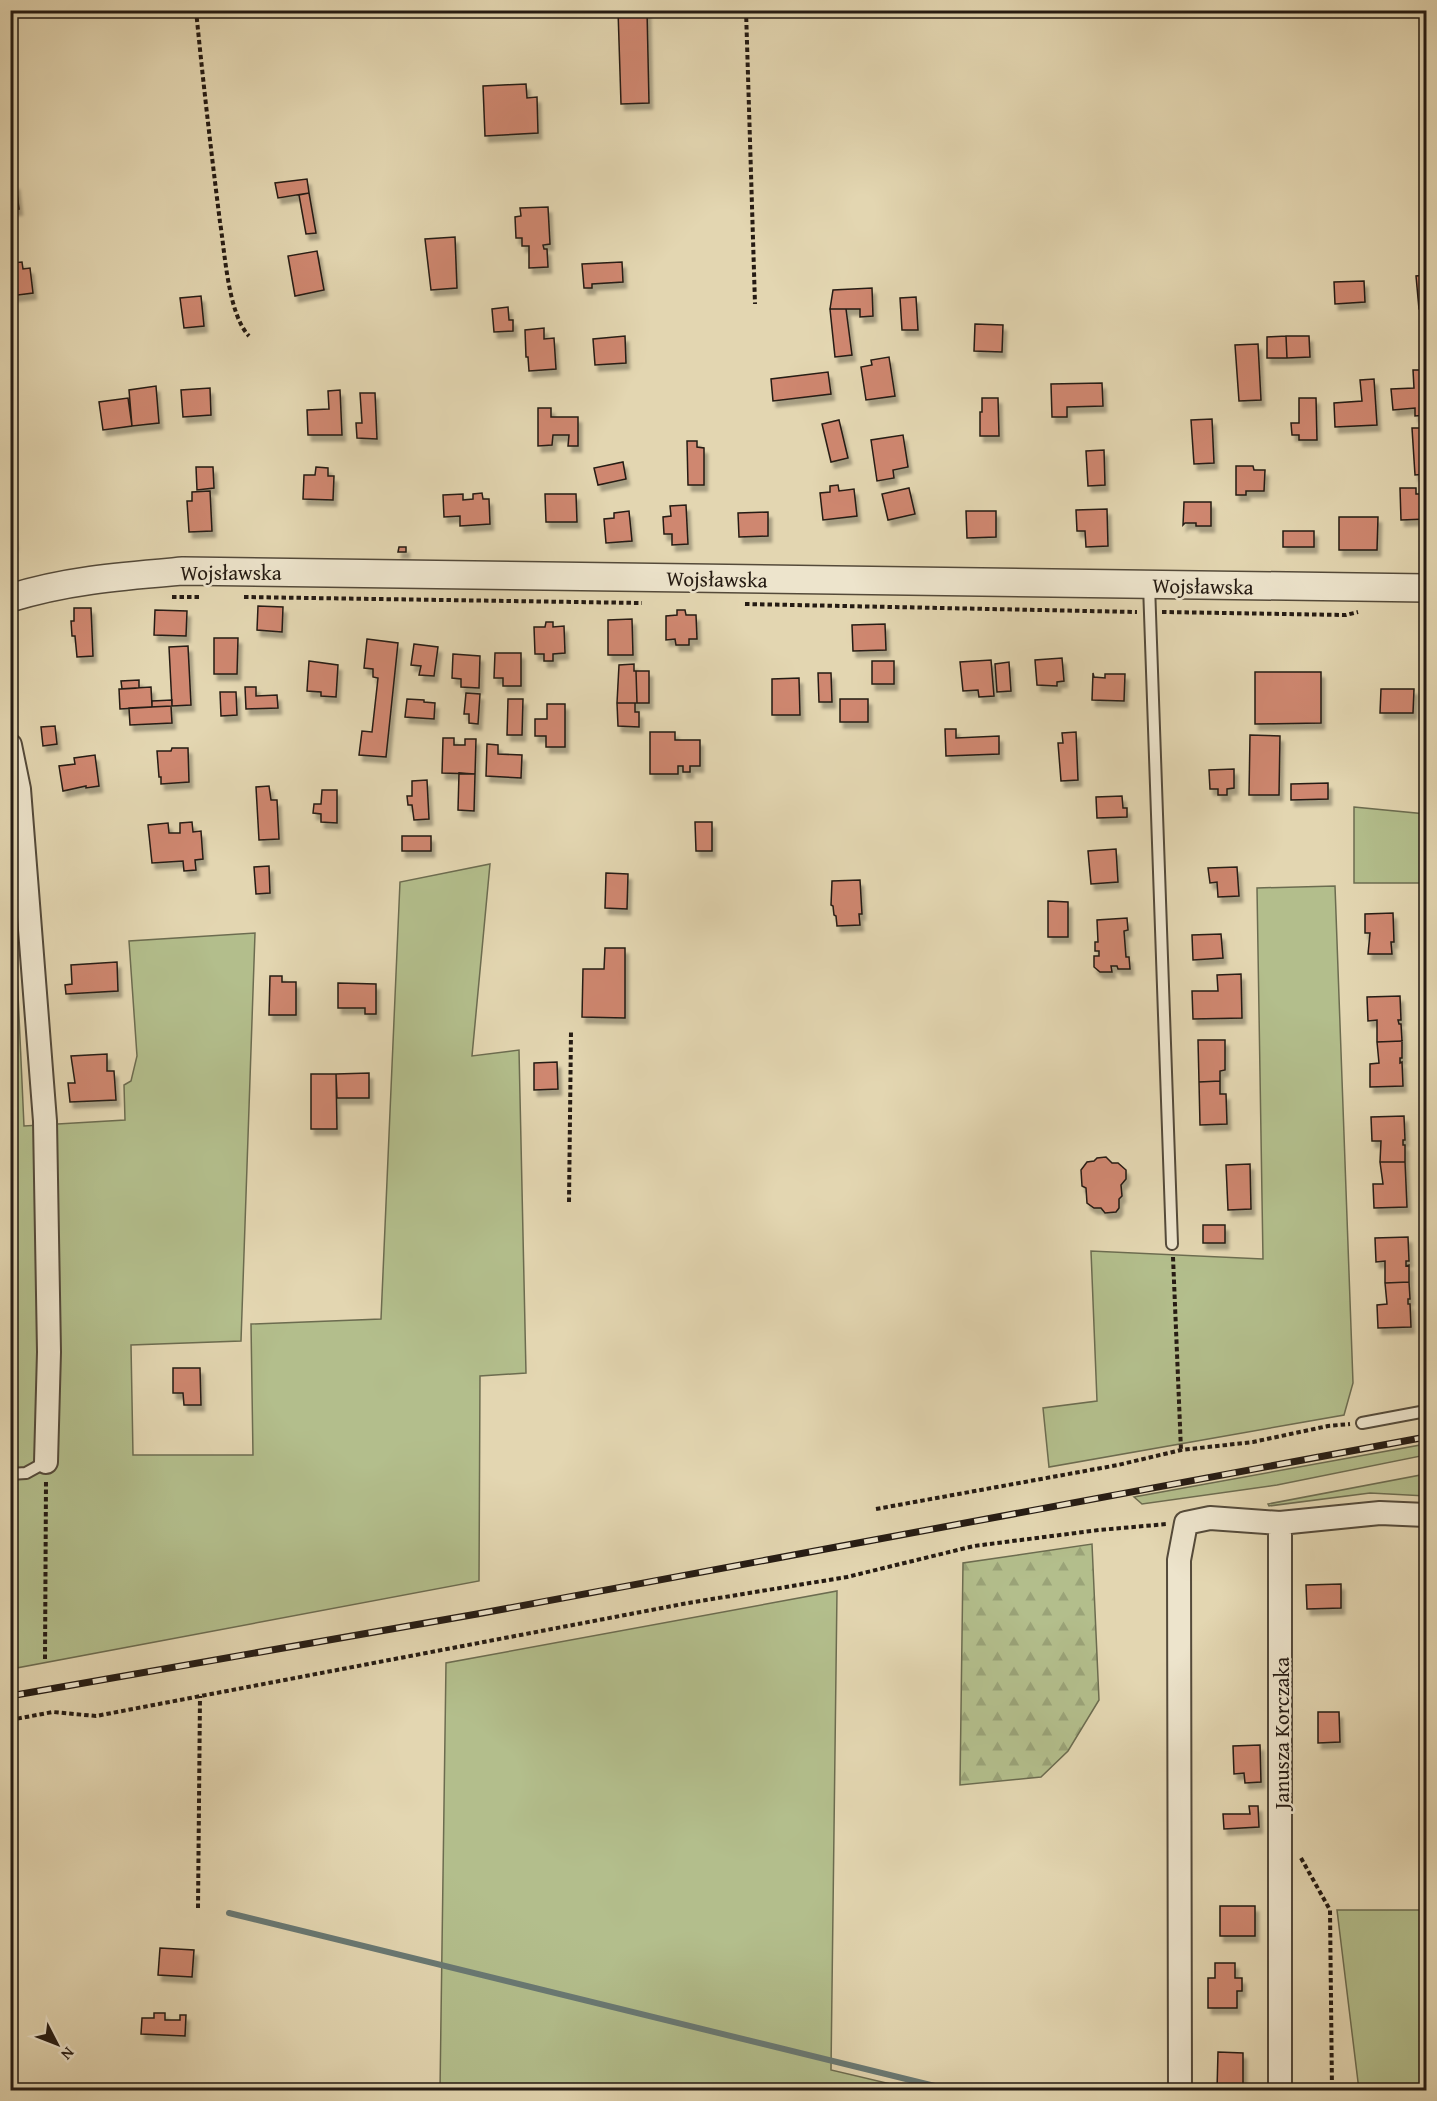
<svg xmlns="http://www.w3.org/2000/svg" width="1437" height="2101" font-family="'Gentium Book Plus',serif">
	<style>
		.green { fill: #b3be8c; stroke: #6c6c50; stroke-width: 1.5 }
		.forest { fill: url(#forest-firs); stroke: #6c6c50; stroke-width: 1.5 }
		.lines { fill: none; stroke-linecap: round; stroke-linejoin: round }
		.stream { stroke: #697974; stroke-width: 6 }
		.building { fill: #cf876f; stroke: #251b13; stroke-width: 1.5; filter: url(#shadow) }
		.service-casing { stroke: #544a3a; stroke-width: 14 }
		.minor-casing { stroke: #544a3a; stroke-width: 26 }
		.tertiary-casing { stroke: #544a3a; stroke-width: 30 }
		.path { stroke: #251b13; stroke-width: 4; stroke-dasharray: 4.5 3; stroke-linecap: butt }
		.service { stroke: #ede4cc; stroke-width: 10 }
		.minor { stroke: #ede4cc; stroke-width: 22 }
		.tertiary { stroke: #ede4cc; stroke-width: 27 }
		.rail-casing { stroke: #251b13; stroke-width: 7 }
		.rail { stroke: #ede4cc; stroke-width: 4.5; stroke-dasharray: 14; stroke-linecap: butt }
		.labels { text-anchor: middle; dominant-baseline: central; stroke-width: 5; stroke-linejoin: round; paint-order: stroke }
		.street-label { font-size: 21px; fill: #251b13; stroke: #ede4cc }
	</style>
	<defs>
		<pattern id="forest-firs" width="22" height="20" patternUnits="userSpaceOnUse" patternTransform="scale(1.5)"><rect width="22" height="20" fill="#b3be8c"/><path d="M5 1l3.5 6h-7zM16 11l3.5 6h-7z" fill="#9aa378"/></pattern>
		<filter id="shadow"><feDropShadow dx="3.5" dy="6" stdDeviation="1.5" flood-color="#0004"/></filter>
	</defs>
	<rect width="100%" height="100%" fill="#e3d6b1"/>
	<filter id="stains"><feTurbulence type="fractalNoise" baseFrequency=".00333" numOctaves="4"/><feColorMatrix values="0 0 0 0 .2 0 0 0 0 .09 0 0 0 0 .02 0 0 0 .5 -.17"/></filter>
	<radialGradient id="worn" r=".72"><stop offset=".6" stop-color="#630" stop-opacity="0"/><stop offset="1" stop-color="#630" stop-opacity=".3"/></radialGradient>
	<!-- green -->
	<path class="green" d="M1354,807L1426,814V1072L1420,883H1354Z
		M490,864L472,1056L519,1050L526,1373L480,1376L479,1581L11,1669V972H17L24,1126L125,1120L124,1085L131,1081L137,1056L129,941L255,933L241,1341L131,1345L133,1455H253L251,1324L381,1319L400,882Z
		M1335,886L1353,1383L1344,1415L1049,1467L1043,1408L1097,1401L1091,1251L1263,1259L1257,888Z
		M1426,1444V1455L1277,1485L1142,1504L1134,1497Z
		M1426,1474V1496L1370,1493L1269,1506L1268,1504Z
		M837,1591L831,2070L916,2090H440L446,1663Z
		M1337,1910H1426V2090H1359Z"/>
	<!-- forest -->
	<path class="forest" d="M1092,1544L1099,1700L1068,1751L1041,1777L960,1785L963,1563Z"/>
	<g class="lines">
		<!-- stream -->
		<path class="stream" d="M229,1913L951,2090"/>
	</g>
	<!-- building -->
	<path class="building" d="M618,10H647L649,103L621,104Z
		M526,84L527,98L537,97L538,133L485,136L483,86Z
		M307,179L309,193L278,198L275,183Z
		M10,184H16L19,209L10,210Z
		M309,193L316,233L306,234L299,195Z
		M548,207L550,244L543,245L544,249H547L548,267L529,268V246H522V238H516L515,217L521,216L520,208Z
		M455,237L457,288L431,290L425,239Z
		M317,251L324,290L295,296L288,256Z
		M22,262L23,269L30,268L33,293L10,296L12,263Z
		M622,262L623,282L592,284V288H584L582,264Z
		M1426,275V308L1419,309L1416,276Z
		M1364,281L1365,302L1335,304L1334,282Z
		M872,288L873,316L860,317V309H830L833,290Z
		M201,296L204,326L184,328L180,298Z
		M916,297L918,330H902L900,298Z
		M508,307L509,320H513V331L494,332L492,309Z
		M830,309H846L852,355L835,357Z
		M975,324L1003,325L1002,352L974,351Z
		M544,328V339L554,338L556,369L529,371L528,357H526L525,330Z
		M625,336L626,363L595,365L593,339Z
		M1286,336L1287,358H1267V337Z
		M1286,336H1309L1310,357L1287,358Z
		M1258,344L1261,400L1239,401L1235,345Z
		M889,357L895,396L866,400L861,367L872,365L871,360Z
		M1413,370H1426V415L1415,416V408L1393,410L1391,389L1414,388Z
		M828,372L831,394L773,401L771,379Z
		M1374,379L1377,425L1335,427L1334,403L1362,401L1360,380Z
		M1102,383L1103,406L1067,407V417H1052L1051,384Z
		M156,386L159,423L132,426L129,390Z
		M210,388L211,415L183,417L181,390Z
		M340,390L342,435H308L307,410L329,409L328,391Z
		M360,393H375L377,439L357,438L356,423H362Z
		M128,398L132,426L103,430L99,402Z
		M982,398H998L999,436H980V412H982Z
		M1299,398H1316L1317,440H1299V435H1292L1291,423H1299Z
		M538,408H551V417H578V446H568L569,435H553L552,445L538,446Z
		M1212,419L1214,463L1194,464L1191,420Z
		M839,420L848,458L831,462L822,424Z
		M1412,428H1426V474L1415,475Z
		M903,435L908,467L893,470L894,478L877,481L871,440Z
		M687,441H697V447L704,448V485H688Z
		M1104,450L1105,485L1088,486L1086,451Z
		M623,462L626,479L598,485L594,468Z
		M1236,466H1253L1254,470H1265L1264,491H1246V495H1236Z
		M196,467H213L214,488L197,490Z
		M316,467L328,468V476H334L333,500L303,499L304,475H315Z
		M838,485L839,491L854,489L857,516L823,520L820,493L830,492V486Z
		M909,488L915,514L888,520L882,494Z
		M1400,488H1416V494H1426V519L1401,520Z
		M210,491L212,531L189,532L187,501H192V492Z
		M482,493L483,499H489L490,524L460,526V516L444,517L443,495L463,494V500L473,499V494Z
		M545,494H576L577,522H546Z
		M1184,502H1211V526H1196V523H1185L1183,525Z
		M686,505L688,544L672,545V534H664L663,517L671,516L670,506Z
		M1107,509L1108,546L1086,547L1085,531H1077L1076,510Z
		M629,511L632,541L606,543L604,519L614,518V513Z
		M966,511H996V537L967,538Z
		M768,512V536L739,537L738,513Z
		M1339,517H1378L1377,550H1339Z
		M10,524L14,544L10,545Z
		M1283,531H1314V547H1283Z
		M399,547H406V552H398Z
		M258,606L283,607L282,632L257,630Z
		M74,608H91L93,656L77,657L75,636H72L71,621H74Z
		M155,610L187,611L186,636L154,635Z
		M677,610H685L686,615H696L697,639H689V645H676L675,639L666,640V616L677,615Z
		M632,619L633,655H608V620Z
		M546,622H553V627L564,626L565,653L553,654V661H544V654H535L534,627H545Z
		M885,624L886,650L853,651L852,625Z
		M214,638H238L237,674H214Z
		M367,639L398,643L386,757L359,755L362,731L372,732L378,678L373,677V669L364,668Z
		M414,644L438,647L434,676L419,675L421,666L411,665Z
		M188,646L191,705L172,706L169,647Z
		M495,653H521V686H503V678H494Z
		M453,654L480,656L479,688L461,687V679L452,678Z
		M1062,658L1064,681L1057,682V686L1037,685L1035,660Z
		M991,660L994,696L979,697L978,690L963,691L960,662Z
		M309,661L338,665L336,697L321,696V692L307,691Z
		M872,661H894V684H872Z
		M1009,662L1011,691L997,692L995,664Z
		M634,664V671H636L637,703H617L619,665Z
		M636,671H649V703H637Z
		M1255,672H1321V723L1255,724Z
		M818,673H831L832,702H819Z
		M1093,673L1094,677L1105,678V674H1125L1124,701L1092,700Z
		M799,678L800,715H772V679Z
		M139,680V688L122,689L121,681Z
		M151,687L152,707L120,709L119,689Z
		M245,687H256V696L277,695L278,708L246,709Z
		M1381,689H1414L1413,713H1380Z
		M220,692H236L237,715L221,716Z
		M466,693L480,694L478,724L469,723V714H464Z
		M407,699L424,700V702L435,703L434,719L405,717Z
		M508,699H523L522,735H507Z
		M840,699H868V722H840Z
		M172,700V706L152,707V701Z
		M617,703H635V712H639V727L618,726Z
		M547,704H565V747H546V736H535V719H547Z
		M171,706L172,723L130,725L129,708Z
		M55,726L57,744L43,746L41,727Z
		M945,729H956V738L999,736V754L946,756Z
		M650,732H675V740H700V766H690V772H683V766H678V774H650Z
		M1076,732L1078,780L1061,781L1058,743H1063L1062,733Z
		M1250,735L1280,736L1279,795H1249Z
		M443,738H454V745H465V739H476L475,774L442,773Z
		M487,744L498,745V754L522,755L521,778L486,776Z
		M172,748H188L189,782L161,784V777H159L157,751H171Z
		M95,755L99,786L86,788V786L63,791L59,766L75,764L74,758Z
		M1234,769V788L1227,789V795H1218V789H1210L1209,770Z
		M459,773L475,774L474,811L458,810Z
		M427,780L429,819L414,820L412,805H408L407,796H412V781Z
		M1328,783V799L1291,800V784Z
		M269,786L271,800H277L279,839L259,840L256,787Z
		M322,790H337V823L321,822V814L313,813L314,804H321Z
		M1122,796L1123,808H1127V817L1097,818L1096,797Z
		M192,822L193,832L201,831L203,859L195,860L196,870L184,871L183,861L152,863L148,825L168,823L169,833H180V823Z
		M695,822H712V851H696Z
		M402,836H431V851H402Z
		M1116,849L1118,882L1091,884L1088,851Z
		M269,866L270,893L256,894L254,867Z
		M1237,867L1239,896L1218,897L1217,882L1210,883L1208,868Z
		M606,873L628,874L627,909L605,908Z
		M860,880L862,914H859L860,925L837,926L836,916L834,915L833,906L831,905L832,881Z
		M1048,901L1068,902V937H1048Z
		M1393,913L1394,942H1391L1392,954H1368L1370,933H1365V914Z
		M1127,918L1128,930L1124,931L1126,957H1129L1130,969H1118L1117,966H1111L1112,972H1100L1094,967V956H1099V951H1095V942H1098L1097,920Z
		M1221,934L1223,958L1193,960L1192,935Z
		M605,948H625V1018L582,1017L583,969H604Z
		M117,962L118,991L66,994L65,985L72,984L71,965Z
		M1241,974L1242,1018L1193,1019L1192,991H1218L1217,975Z
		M270,976H282V982H296V1015H269Z
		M338,983L376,984V1014H365V1008H338Z
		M1400,996L1401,1020H1398L1399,1024H1401L1402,1041L1377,1042V1020L1368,1021L1367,997Z
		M1198,1040H1225V1070L1220,1071V1081L1199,1082Z
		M1402,1041V1058H1400V1063L1402,1062L1403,1086L1370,1087V1064L1379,1063L1377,1042Z
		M107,1054V1071H114L116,1100L70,1102L68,1083H75L71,1056Z
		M557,1062L558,1089L534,1090V1063Z
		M369,1073V1098H337L336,1074Z
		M311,1074H336L337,1129H311Z
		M1220,1081V1094H1226L1227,1124L1200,1125L1199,1082Z
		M1404,1116L1405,1140H1403V1145H1405V1162H1380L1381,1141H1372L1371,1117Z
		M1106,1157L1112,1163H1118L1126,1170V1179L1121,1185L1122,1196L1119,1199V1208L1116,1212L1105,1213L1101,1208H1094L1087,1203L1086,1188L1082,1186L1081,1170L1087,1162L1094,1161L1097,1158Z
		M1380,1162H1405L1407,1207L1374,1208L1373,1184H1383Z
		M1250,1164L1251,1209L1228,1210L1226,1165Z
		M1203,1225H1225V1243H1203Z
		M1408,1237L1409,1261H1406V1266L1409,1265V1282L1385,1283V1261L1376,1262L1375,1238Z
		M1409,1282L1410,1299H1408V1304H1410L1411,1327L1378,1328L1377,1305L1387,1304L1385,1283Z
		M173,1368H200L201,1405H184L183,1393H173Z
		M1341,1584V1608L1307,1609L1306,1585Z
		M1318,1712H1339L1340,1742L1318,1743Z
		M1260,1745L1261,1782L1245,1783L1244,1773L1234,1774L1233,1746Z
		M1249,1806H1258L1259,1827L1224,1829L1223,1814H1250Z
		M1220,1906H1255V1936H1220Z
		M160,1948L194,1950L192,1977L158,1975Z
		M1215,1963H1235V1978H1242V1991H1237V2008H1208V1978H1215Z
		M154,2013H165V2020H180V2015H186L185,2036L141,2034L142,2018H154Z
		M1218,2052L1243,2053V2090H1217Z"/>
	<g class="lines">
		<!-- service casing -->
		<g class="service-casing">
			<path id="service" d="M1149,585L1172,1244
				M1362,1423L1426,1411
				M10,1474L26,1473L46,1462"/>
		</g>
		<!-- minor casing -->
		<g class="minor-casing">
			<path id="minor" d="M10,745L19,789L45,1121L49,1352L46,1462
				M1280,1523V2090
				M1180,2090L1179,1560L1186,1523L1210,1518L1280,1523L1380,1513L1426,1515"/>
		</g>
		<!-- tertiary casing -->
		<g class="tertiary-casing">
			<path id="tertiary" d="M10,598C67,580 124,576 183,571L1426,588"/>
		</g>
		<!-- path -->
		<path class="path" d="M196,10C203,81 211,151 220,222C225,253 228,314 249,336
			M746,10L755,304
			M172,597H201
			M244,597L642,603
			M745,604L1137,612
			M1162,612L1346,615L1358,612
			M569,1202L571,1032
			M1173,1257L1181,1450
			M876,1509L1118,1465L1181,1450L1253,1442L1328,1426L1350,1424
			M45,1659L46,1480
			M10,1720L53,1712L96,1716L688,1603L847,1577L974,1546L1099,1530L1167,1524
			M1301,1858L1330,1910L1332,2090
			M198,1908L200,1696"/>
		<!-- service -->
		<use href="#service" class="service"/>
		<!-- minor -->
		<use href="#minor" class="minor"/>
		<!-- tertiary -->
		<use href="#tertiary" class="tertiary"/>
		<!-- rail casing -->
		<g class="rail-casing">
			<path id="rail" d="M10,1696L477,1614L1426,1437"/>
		</g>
		<!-- rail -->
		<use href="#rail" class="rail"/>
	</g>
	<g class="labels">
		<!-- street labels -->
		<g class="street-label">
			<text x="231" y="572">Wojsławska</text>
			<text transform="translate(717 579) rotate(1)">Wojsławska</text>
			<text transform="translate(1203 586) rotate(1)">Wojsławska</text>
			<text transform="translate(1281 1733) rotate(-90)">Janusza Korczaka</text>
		</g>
	</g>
	<!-- margin -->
	<rect width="1437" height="2101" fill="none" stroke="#e3d6b1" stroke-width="36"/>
	<rect x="12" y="12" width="1413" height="2077" fill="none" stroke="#251b13" stroke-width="3"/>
	<rect x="18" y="18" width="1401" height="2065" fill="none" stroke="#251b13" stroke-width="1.5"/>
	<!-- north arrow -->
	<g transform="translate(57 2044) rotate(132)" stroke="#ede4cc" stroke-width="4.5" paint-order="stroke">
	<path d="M0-4.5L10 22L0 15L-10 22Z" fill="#251b13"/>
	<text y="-9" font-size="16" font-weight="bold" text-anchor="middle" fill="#251b13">N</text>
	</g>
	<rect width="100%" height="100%" filter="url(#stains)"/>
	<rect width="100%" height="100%" fill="url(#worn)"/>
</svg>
